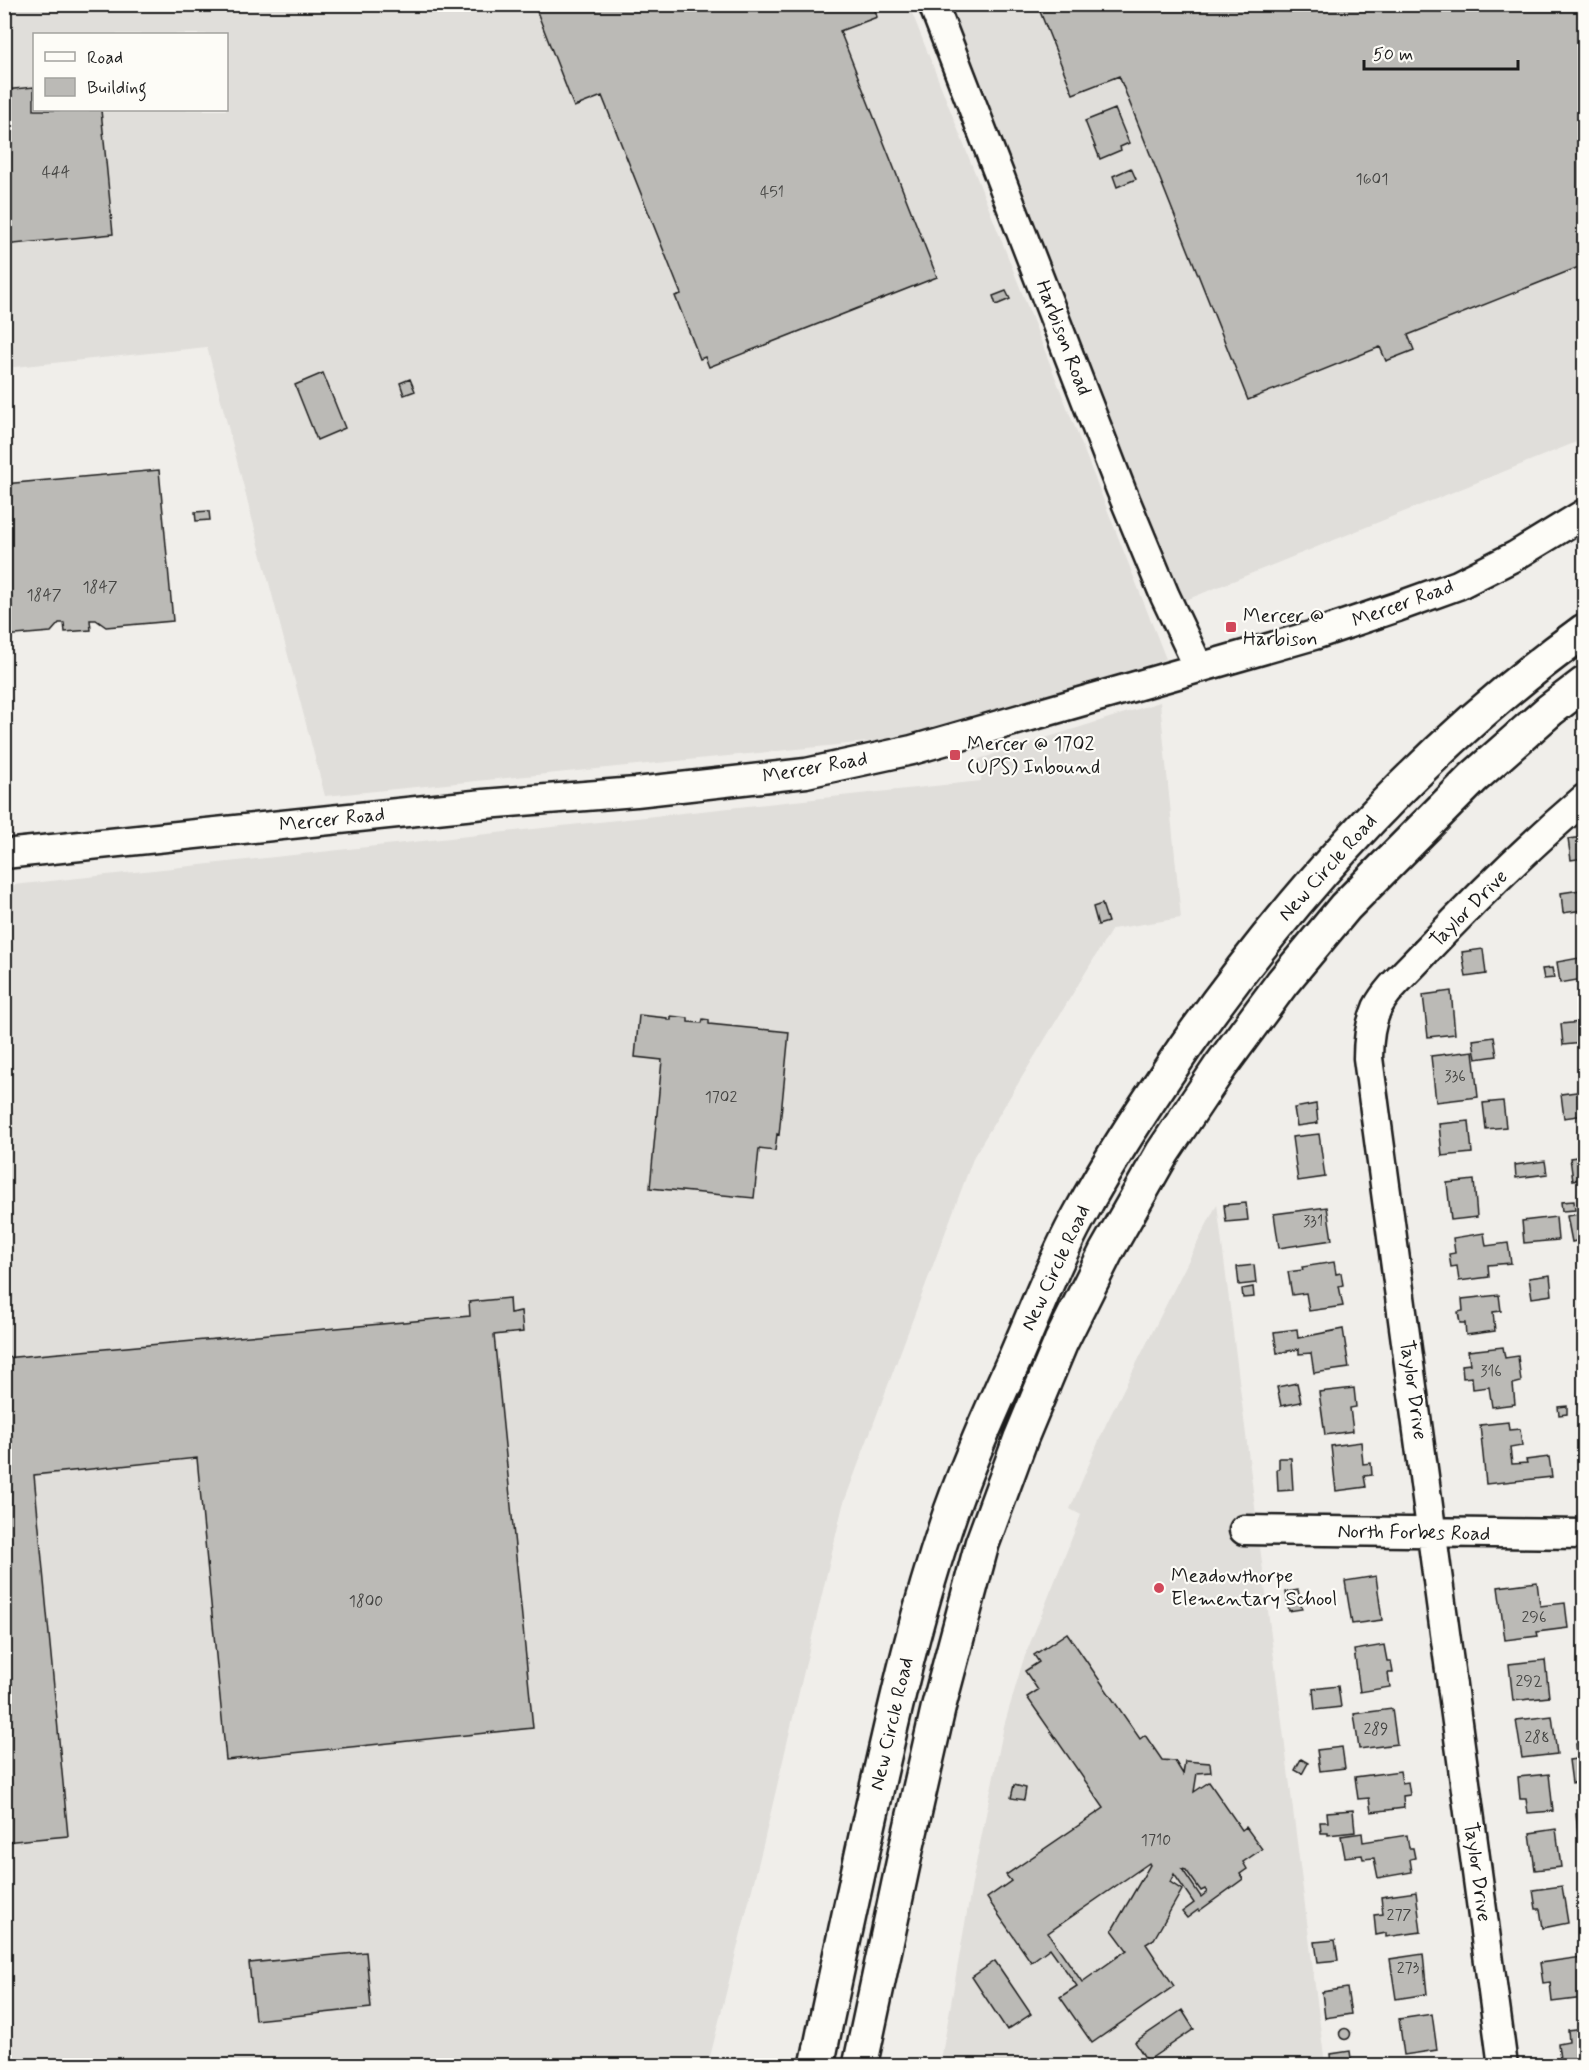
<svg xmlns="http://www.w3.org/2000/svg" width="1589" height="2070" font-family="Mynerve,sans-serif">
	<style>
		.built { fill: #e0deda; fill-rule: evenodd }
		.building { fill: #bbbab6; stroke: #1c1c1c; stroke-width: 1.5; fill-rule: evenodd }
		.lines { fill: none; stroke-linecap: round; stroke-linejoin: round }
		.minor-casing { stroke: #1c1c1c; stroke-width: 33 }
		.highway-casing { stroke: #1c1c1c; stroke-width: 38 }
		.minor { stroke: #fdfcf7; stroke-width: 28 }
		.highway { stroke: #fdfcf7; stroke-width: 33 }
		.poi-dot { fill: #d1495b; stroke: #fdfcf7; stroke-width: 2 }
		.labels { text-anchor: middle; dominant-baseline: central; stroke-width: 4.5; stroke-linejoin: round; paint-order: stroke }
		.number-label { font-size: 16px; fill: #444442 }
		.street-label { font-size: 20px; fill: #1c1c1c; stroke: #fdfcf7 }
		.poi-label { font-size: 20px; fill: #1c1c1c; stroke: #fdfcf7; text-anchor: start }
	</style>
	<rect width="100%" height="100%" fill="#f0eeea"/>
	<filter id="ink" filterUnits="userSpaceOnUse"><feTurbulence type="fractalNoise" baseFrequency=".0167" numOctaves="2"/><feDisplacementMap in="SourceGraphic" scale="12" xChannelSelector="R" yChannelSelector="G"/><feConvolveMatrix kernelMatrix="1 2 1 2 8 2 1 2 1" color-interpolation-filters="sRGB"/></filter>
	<g filter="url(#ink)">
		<!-- built -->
		<path class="built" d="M4,5H909L1166,659L908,738L325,796L207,347L5,368ZM34,34H226V110H34Z
			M947,5H1584V439L1181,602Z
			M1160,702L1181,918L1112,929L974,1156L843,1505L765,1837L708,2065H5L4,886L981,781L979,759Z
			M1217,1204L1325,2065L940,2066L973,1878L1004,1726L1023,1661L1081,1515L1070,1509L1106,1424Z"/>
		<!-- building -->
		<path class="building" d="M534,4H873L877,17L840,31L937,277L709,367L705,357L700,359L675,296L681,294L602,96L574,107Z
			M1037,4H1584V265L1408,335L1414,350L1386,361L1380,347L1248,400L1119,76L1073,94Z
			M34,87V110H101L113,234L4,245V90Z
			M1115,109L1129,143L1120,147L1121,150L1100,159L1085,121Z
			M1131,168L1136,179L1117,187L1113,176Z
			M1006,291L1010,299L996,305L993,296Z
			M323,373L345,428L317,440L295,385Z
			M410,379L415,391L404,395L400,383Z
			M159,470L173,621L106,627L96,620H90L91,630L65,632L64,623H59L51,632L4,636V484Z
			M209,511L210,520L196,521L195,512Z
			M1584,837V858L1571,860L1568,839Z
			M1580,890L1583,910L1563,913L1561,893Z
			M1102,904L1108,922L1098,925L1093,907Z
			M1483,949L1486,974L1466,977L1462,952Z
			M1579,958L1583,979L1560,983L1557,962Z
			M1552,968L1554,978L1544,979L1542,969Z
			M1451,991L1455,1034L1428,1037L1423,995Z
			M639,1015L667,1018V1020H671V1016L688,1018V1022L702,1023L703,1019L709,1020V1024L789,1032L779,1135L777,1134L775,1151L759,1149L754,1198L650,1188L662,1060L635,1057Z
			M1581,1022L1583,1043L1563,1045L1561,1024Z
			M1494,1037L1497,1056L1476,1059L1473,1040Z
			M1473,1051L1478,1097L1436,1102L1431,1056Z
			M1584,1091V1115L1564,1118L1561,1094Z
			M1503,1101L1506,1127L1486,1129L1483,1103Z
			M1316,1104L1318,1123L1297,1126L1294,1108Z
			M1469,1121L1472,1153L1442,1156L1439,1124Z
			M1319,1134L1325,1177L1298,1181L1292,1137Z
			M1584,1156V1178L1573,1180L1570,1158Z
			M1545,1161L1547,1174L1516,1178L1515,1165Z
			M1474,1180L1477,1217L1451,1220L1447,1183Z
			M1574,1201L1575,1210L1562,1211L1561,1202Z
			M1246,1203L1248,1220L1226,1222L1224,1205Z
			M1327,1207L1332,1240L1279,1248L1274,1214Z
			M1584,1213V1239L1572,1242L1567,1216Z
			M1556,1217L1558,1240L1524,1243L1522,1221Z
			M1484,1233L1486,1246L1508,1243L1511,1263L1488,1265L1489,1277L1459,1281L1457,1266L1451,1267L1449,1254L1455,1253L1453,1238Z
			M1334,1262L1336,1274L1341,1273L1343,1285L1339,1286L1343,1306L1309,1311L1306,1293L1292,1295L1288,1272L1303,1270L1302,1267Z
			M1254,1265L1256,1283L1239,1285L1237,1267Z
			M1550,1275L1552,1295L1532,1298L1529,1278Z
			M1253,1287L1254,1297L1243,1298L1242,1289Z
			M1499,1295L1501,1311L1493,1312L1495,1331L1466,1335L1465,1323H1460L1458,1312L1463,1311L1462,1299Z
			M509,1298L510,1313L521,1311L523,1332L494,1335L533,1728L226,1760L197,1458L34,1475L68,1836L4,1842V1358L470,1316L469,1302Z
			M1297,1329L1298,1338L1343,1329L1349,1368L1314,1373L1311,1353L1299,1354V1349L1277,1353L1274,1332Z
			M1503,1347L1505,1358L1518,1356L1521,1382L1513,1384L1515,1404L1492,1407L1489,1387L1473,1389L1472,1377L1463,1378L1462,1365L1470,1364L1468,1351Z
			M1297,1383L1301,1402L1281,1406L1277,1387Z
			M1354,1388L1356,1407L1350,1408L1353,1431L1325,1435L1319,1392Z
			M1567,1406V1414L1559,1415L1558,1407Z
			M1508,1422L1509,1430L1520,1429L1522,1446L1510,1448L1512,1464L1527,1463L1526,1460L1549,1457L1552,1477L1486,1484L1480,1425Z
			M1361,1442L1363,1464L1371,1463L1372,1475L1364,1476L1366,1487L1336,1491L1331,1446Z
			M1279,1458H1291L1293,1490L1278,1491L1277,1469H1279Z
			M1376,1576L1382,1620L1352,1624L1345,1581Z
			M1537,1582L1540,1606L1565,1603L1568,1628L1537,1632L1538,1636L1505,1640L1498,1587Z
			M1298,1590L1302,1609L1289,1611L1286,1592Z
			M1067,1633L1140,1739L1145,1735L1162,1760L1175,1761L1183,1774L1185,1761L1210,1763L1211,1772L1197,1773L1194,1792L1209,1782L1242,1830L1246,1827L1262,1849L1243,1862L1247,1869L1240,1874L1243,1879L1199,1911L1198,1910L1187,1918L1182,1912L1194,1903L1174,1874L1170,1882L1182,1890L1154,1939L1146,1944L1174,1986L1092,2043L1060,1997L1077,1986L1050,1948L1031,1962L987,1898L1011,1881L1006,1875L1104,1808L1027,1697L1038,1690L1025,1671L1039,1662L1034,1655ZM1149,1863L1150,1865L1112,1930L1127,1950L1082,1982L1048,1933ZM1182,1869L1186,1870L1201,1891L1205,1889L1207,1892L1201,1897Z
			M1384,1645L1387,1661H1391L1393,1673H1388L1390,1687L1360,1692L1354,1650Z
			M1545,1660L1549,1697L1513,1701L1509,1664Z
			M1338,1686L1341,1707L1315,1710L1313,1689Z
			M1392,1709L1397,1744L1359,1749L1354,1714Z
			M1552,1716L1557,1754L1522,1758L1516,1720Z
			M1576,1744H1584V1754H1577Z
			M1342,1747L1345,1768L1320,1771L1317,1750Z
			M1584,1758V1781L1572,1783L1569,1760Z
			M1301,1759L1308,1763L1302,1774L1295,1770Z
			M1400,1771L1402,1783L1408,1782L1410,1795L1403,1796L1404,1808L1371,1812L1369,1798L1358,1799L1355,1777Z
			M1549,1774L1553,1811L1528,1813L1526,1799H1520L1518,1777Z
			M1014,1785L1026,1788L1024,1800L1011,1798Z
			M1353,1810L1355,1832L1328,1835V1833H1321L1320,1822H1328L1327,1812Z
			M1584,1813V1834H1578L1576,1814Z
			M1556,1829L1561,1867L1535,1870L1530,1833Z
			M1362,1833L1363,1842L1407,1835L1409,1848H1413L1415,1858L1410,1859L1412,1872L1378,1878L1374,1858L1363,1859L1362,1855L1345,1857L1341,1836Z
			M1562,1886L1568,1923L1543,1928L1540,1909H1536L1533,1890Z
			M1416,1892L1421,1932L1386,1937V1933L1376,1935L1374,1915L1383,1914L1381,1897Z
			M1335,1940L1338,1960L1318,1962L1315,1942Z
			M366,1952L371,2008L255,2020L249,1963Z
			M1423,1954L1427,1994L1396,1999L1390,1959Z
			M1582,1957L1584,1998L1552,2002L1550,1982L1543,1983L1540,1963Z
			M995,1961L1031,2014L1007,2030L972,1977Z
			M1347,1988L1351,2014L1325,2018L1322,1992Z
			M1182,2010L1194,2029L1147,2061L1135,2042Z
			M1432,2014L1437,2050L1404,2055L1399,2019Z
			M1339.5 2034a5.5 5.5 0 1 1 11 0a5.5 5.5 0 1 1-11 0Z
			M1584,2029V2066H1561L1558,2044L1569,2042L1568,2031Z
			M1350,2051L1352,2066H1332L1331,2054Z"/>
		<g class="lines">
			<!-- minor casing -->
			<g class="minor-casing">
				<path id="minor" d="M933,4L1121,490L1165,596L1199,668
					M4,854L484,804L636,792L806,773L912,750L1314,635L1397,607L1458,585L1515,556L1584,514
					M1244,1530L1584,1534
					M1503,2066L1368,1058C1368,1041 1370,1024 1377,1008C1388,987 1409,970 1425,952C1475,899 1528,847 1584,799"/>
			</g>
			<!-- highway casing -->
			<g class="highway-casing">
				<path id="highway" d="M817,2066C833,1986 851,1907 868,1827C892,1721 915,1614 951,1511C970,1458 993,1407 1016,1356C1036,1310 1054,1262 1078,1218C1110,1158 1147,1103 1185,1047C1295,891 1429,743 1584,631
					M860,2066L906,1850L939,1705L982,1544L1021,1438L1061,1342L1106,1252L1163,1152L1220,1067L1282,983L1345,907L1473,778L1550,710L1584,684"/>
			</g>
			<!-- minor -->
			<use href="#minor" class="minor"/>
			<!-- highway -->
			<use href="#highway" class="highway"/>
		</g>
	</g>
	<!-- markers -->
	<g class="poi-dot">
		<rect x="1225" y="621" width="12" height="12" rx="3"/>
		<rect x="949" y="749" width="12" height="12" rx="3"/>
		<circle cx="1159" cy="1588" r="6"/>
	</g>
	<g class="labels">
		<!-- number labels -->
		<g class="number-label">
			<text x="56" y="172">444</text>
			<text x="1372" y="179">1601</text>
			<text x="772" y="192">451</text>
			<text x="100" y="587">1847</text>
			<text x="44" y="595">1847</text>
			<text x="1455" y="1076">336</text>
			<text x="721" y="1097">1702</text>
			<text x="1313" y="1221">331</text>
			<text x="1491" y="1371">316</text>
			<text x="366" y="1601">1800</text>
			<text x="1534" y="1617">296</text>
			<text x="1529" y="1681">292</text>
			<text x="1376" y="1729">289</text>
			<text x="1537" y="1737">288</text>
			<text x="1156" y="1840">1710</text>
			<text x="1399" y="1915">277</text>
			<text x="1408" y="1968">273</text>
		</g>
		<!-- street labels -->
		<g class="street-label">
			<text transform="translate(1063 338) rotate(69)">Harbison Road</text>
			<text transform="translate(1403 604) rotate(-20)">Mercer Road</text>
			<text transform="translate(815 768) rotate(-10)">Mercer Road</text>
			<text transform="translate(332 820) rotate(-6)">Mercer Road</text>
			<text transform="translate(1328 868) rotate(-48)">New Circle Road</text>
			<text transform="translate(1469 909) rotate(-45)">Taylor Drive</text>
			<text transform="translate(1056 1268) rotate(-65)">New Circle Road</text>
			<text transform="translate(1413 1390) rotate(82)">Taylor Drive</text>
			<text transform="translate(1414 1533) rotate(1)">North Forbes Road</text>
			<text transform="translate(892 1724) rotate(-77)">New Circle Road</text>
			<text transform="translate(1477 1872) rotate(82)">Taylor Drive</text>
		</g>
		<!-- poi labels -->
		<g class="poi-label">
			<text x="1243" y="616">Mercer @<tspan x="1243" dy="23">Harbison</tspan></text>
			<text x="967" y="744">Mercer @ 1702<tspan x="967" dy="23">(UPS) Inbound</tspan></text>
			<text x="1171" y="1576">Meadowthorpe<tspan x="1171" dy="23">Elementary School</tspan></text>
		</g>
	</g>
	<!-- margin -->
	<rect width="1589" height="2070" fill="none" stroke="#fdfcf7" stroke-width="24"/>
	<rect x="12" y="12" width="1565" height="2046" fill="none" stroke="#1c1c1c" stroke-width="2" filter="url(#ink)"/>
	<!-- legend -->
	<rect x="33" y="33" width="195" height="78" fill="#fdfcf7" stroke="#a3a29f" stroke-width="1.5"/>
	<rect x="45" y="52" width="30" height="9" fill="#fdfcf7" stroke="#a3a29f" stroke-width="1.5"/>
	<text x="87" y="63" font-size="18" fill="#1c1c1c">Road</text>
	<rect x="45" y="78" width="30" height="18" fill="#bbbab6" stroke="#a3a29f" stroke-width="1.5"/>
	<text x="87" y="93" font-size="18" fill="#1c1c1c">Building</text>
	<!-- scale -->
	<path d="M1364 60v9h154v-9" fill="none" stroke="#1c1c1c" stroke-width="3"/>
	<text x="1373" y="60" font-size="18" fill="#1c1c1c" stroke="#fdfcf7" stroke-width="4.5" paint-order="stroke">50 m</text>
</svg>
